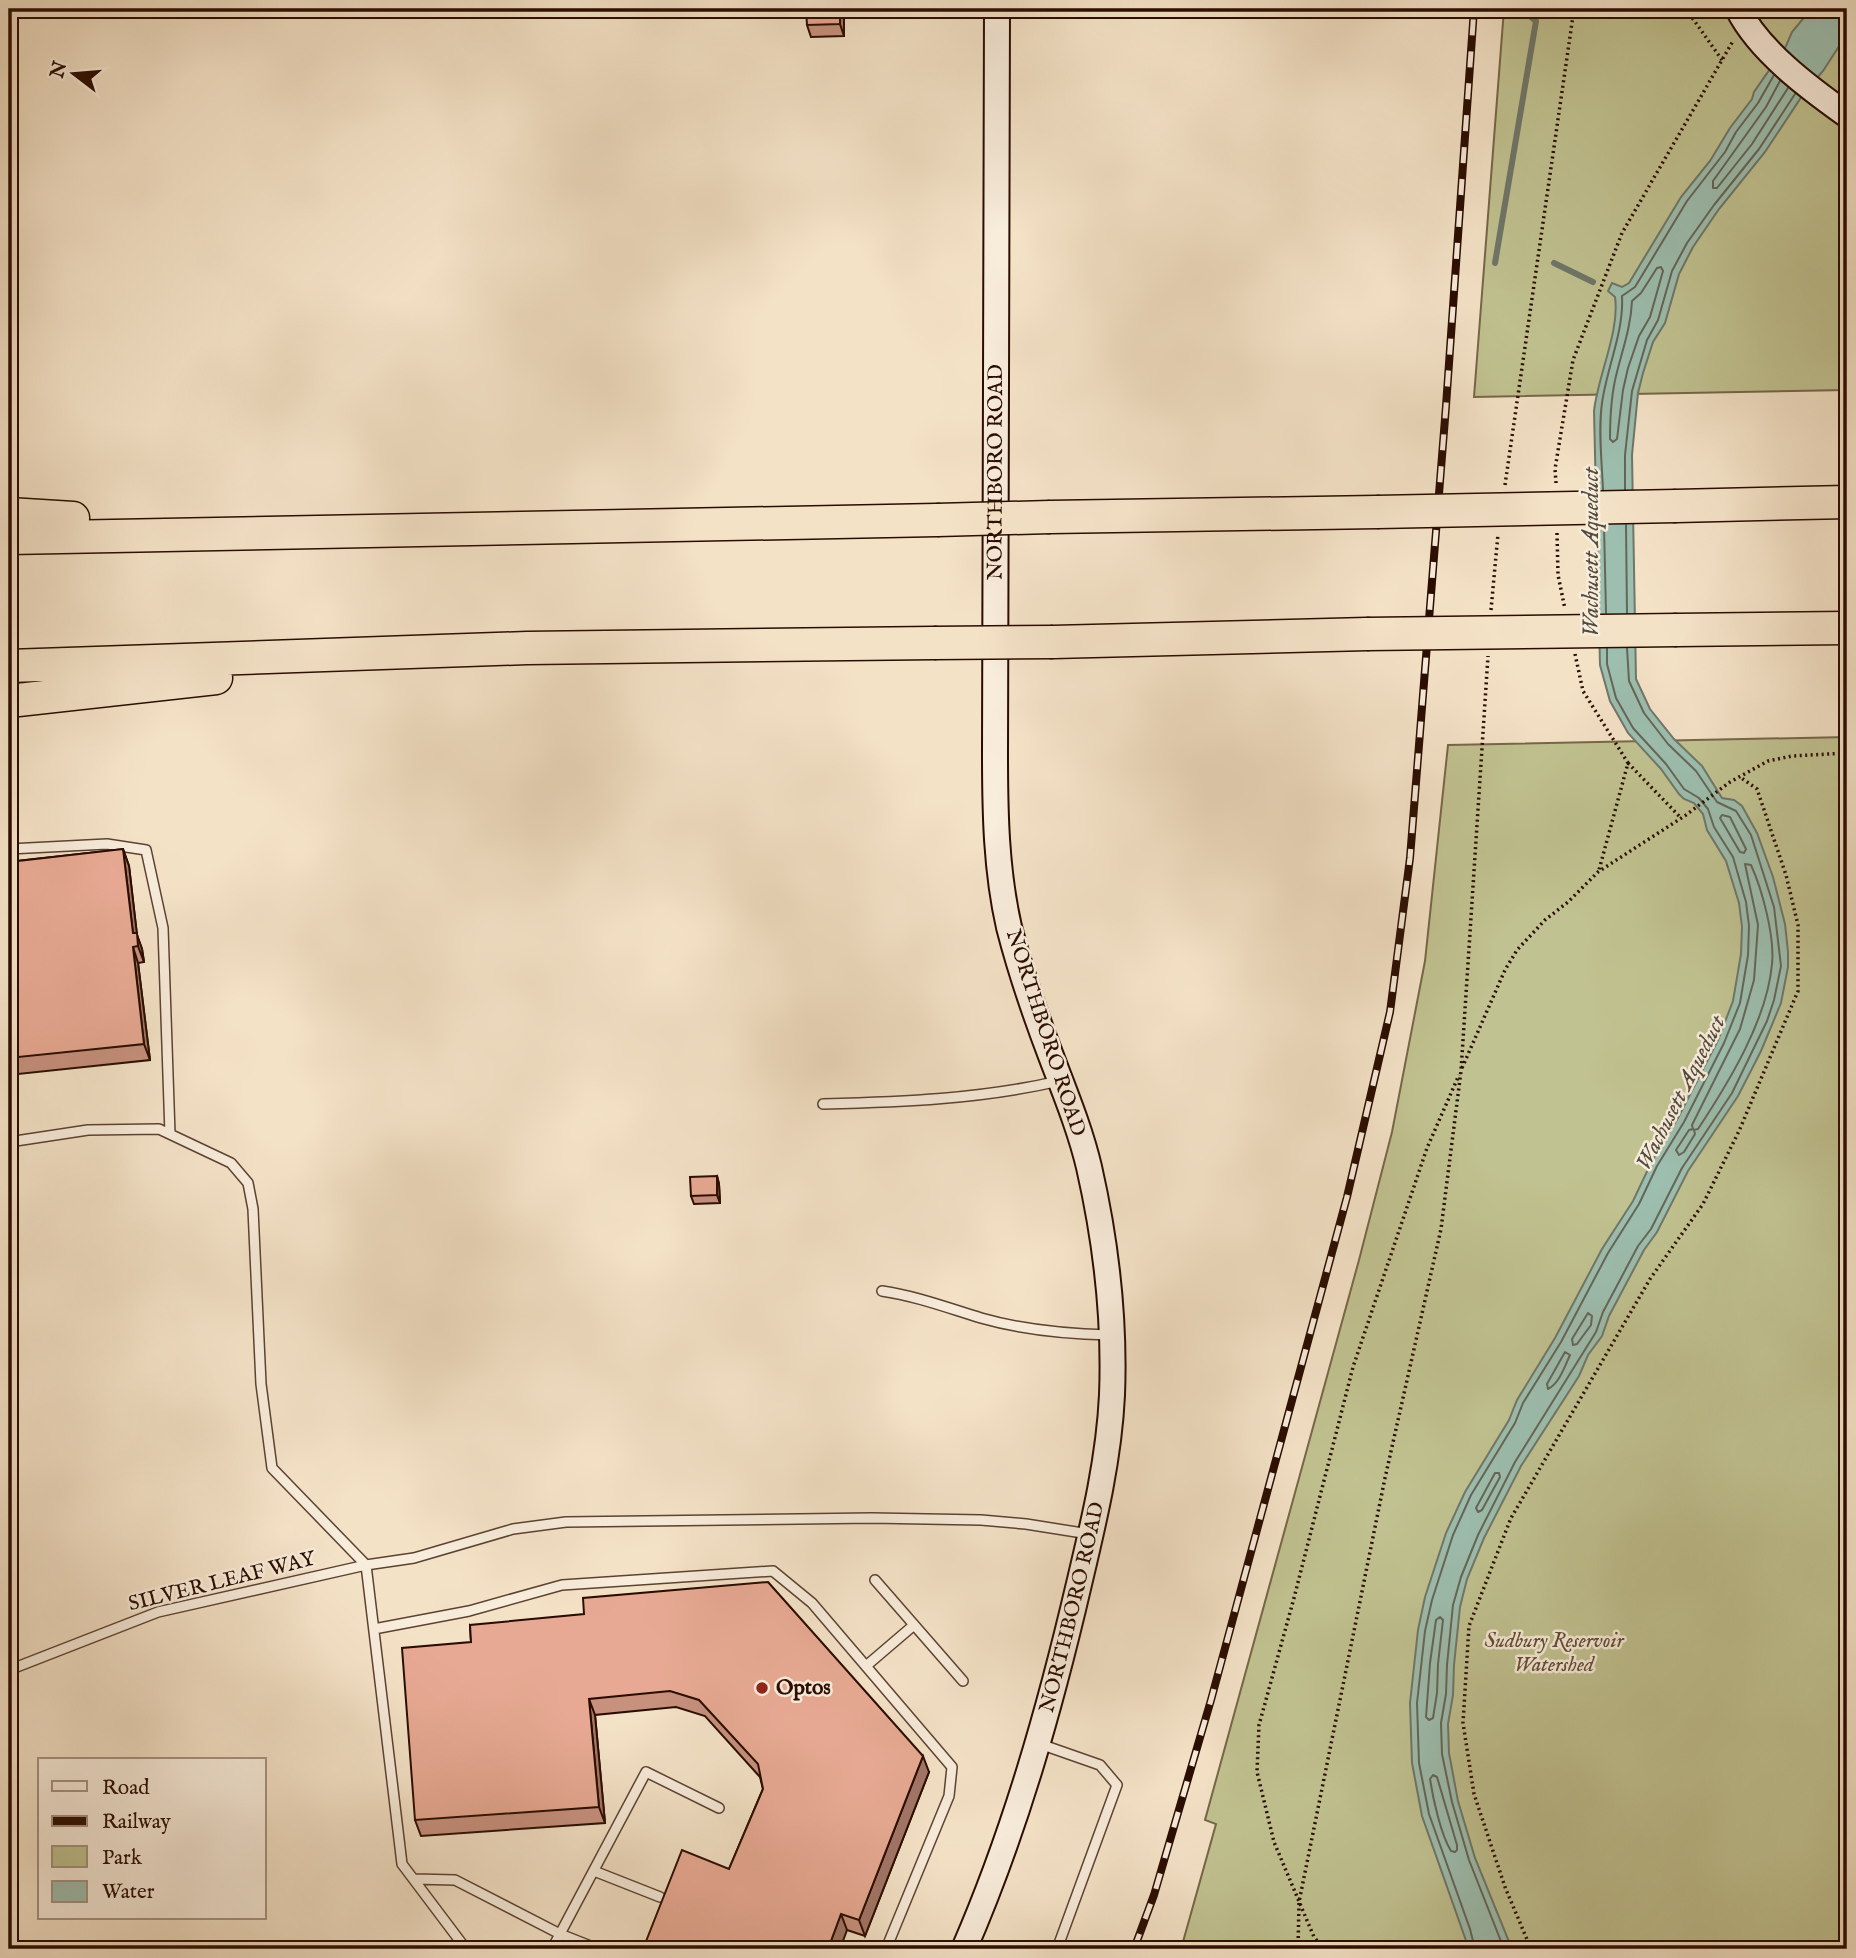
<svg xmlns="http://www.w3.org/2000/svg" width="1856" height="1958" font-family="'IM FELL English',serif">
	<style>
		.green { fill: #c1c291; stroke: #766748; stroke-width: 2 }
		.water { fill: #9dbfb0; stroke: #6f776a; stroke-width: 2 }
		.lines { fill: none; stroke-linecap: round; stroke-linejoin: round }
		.shore { stroke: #646658; stroke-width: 2 }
		.stream { stroke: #6f776a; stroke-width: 6 }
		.lane-casing { stroke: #5c4232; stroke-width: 12 }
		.secondary-casing { stroke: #2a0c00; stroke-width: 28 }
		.highway-casing { stroke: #2a0c00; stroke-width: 35 }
		.path { stroke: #2a0c00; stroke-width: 3.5; stroke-dasharray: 2 3.5; stroke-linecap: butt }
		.lane { stroke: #f8ecdb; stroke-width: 9 }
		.secondary { stroke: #f8ecdb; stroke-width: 24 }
		.highway { stroke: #f4e2c7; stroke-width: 32 }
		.rail-casing { stroke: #2a0c00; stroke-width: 8 }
		.rail { stroke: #f8ecdb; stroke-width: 5; stroke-dasharray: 16; stroke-linecap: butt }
		.highway-bridge-casing { stroke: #2a0c00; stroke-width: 35; stroke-linecap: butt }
		.highway-bridge { stroke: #f4e2c7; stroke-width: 32 }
		.wall { fill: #c7917e; stroke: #2a0c00; stroke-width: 2 }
		.shaded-wall { fill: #a27667; stroke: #2a0c00; stroke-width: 2 }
		.building { fill: #e7a993; stroke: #2a0c00; stroke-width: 2 }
		.poi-dot { fill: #8f2418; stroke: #f8ecdb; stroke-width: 2.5 }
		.labels { text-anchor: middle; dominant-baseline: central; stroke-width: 5; stroke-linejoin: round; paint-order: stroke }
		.street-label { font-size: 21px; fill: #2a0c00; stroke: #f8ecdb }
		.park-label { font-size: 21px; font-style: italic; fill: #5f4c33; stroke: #f8ecdb }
		.poi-label { font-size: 21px; font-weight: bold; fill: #2a0c00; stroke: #f8ecdb; text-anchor: start }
		.water-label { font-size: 23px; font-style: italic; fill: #524b3e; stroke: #f8ecdb }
	</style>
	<rect width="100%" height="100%" fill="#f4e2c7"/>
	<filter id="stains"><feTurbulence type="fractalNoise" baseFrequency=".00286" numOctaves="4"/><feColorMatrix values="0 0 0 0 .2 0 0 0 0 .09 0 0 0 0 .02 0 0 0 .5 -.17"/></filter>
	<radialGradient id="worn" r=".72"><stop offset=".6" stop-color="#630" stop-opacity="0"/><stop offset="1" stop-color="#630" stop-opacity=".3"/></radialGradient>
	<!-- green -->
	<path class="green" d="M1504,9H1847V390L1474,397Z
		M1847,737V1949H1181L1216,1824L1205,1820L1359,1260L1392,1132L1425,961L1448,745Z"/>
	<!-- water -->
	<path class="water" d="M1811,9H1847V34L1823,71L1802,96L1765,152L1719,209L1693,247L1679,274L1665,323L1653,342L1643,373L1638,393L1632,455L1636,679L1650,709L1674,739L1702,766L1722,798L1734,800L1742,806L1757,833L1773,877L1785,924L1788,952V967L1781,1003L1761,1051L1738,1096L1688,1171L1657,1232L1644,1250L1609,1316L1602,1336L1588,1355L1579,1376L1521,1466L1484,1538L1467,1579L1460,1607L1454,1665L1453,1695L1448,1724L1449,1753L1458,1801L1475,1858L1512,1949H1469L1422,1816L1412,1763L1410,1703L1418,1630L1425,1597L1446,1533L1465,1492L1509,1420L1517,1400L1555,1338L1602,1249L1633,1201L1652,1161L1678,1118L1718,1040L1733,1001L1741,954L1742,927L1739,903L1726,861L1707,830L1703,814L1694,803L1684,799L1679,794L1661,769L1628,733L1610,701L1600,665L1594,411C1598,375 1620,331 1615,297L1608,291L1612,283L1622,287L1629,283L1681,197L1710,161L1730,128L1752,99L1754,92L1786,46L1792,32Z"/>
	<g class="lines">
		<!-- shore -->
		<path class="shore" d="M1780,81L1766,107L1713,181V188H1717L1752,144L1788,88
			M1661,267L1663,271L1650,317L1639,336L1628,368L1623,390L1617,439L1613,442L1610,439C1610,416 1611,394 1617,372C1623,348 1631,326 1632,301L1641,293L1657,268Z
			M1603,490C1602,462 1598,431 1602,403C1607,367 1624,332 1622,296L1635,287L1687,201L1725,152L1736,132L1758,103L1774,75
			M1625,490V455L1632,391L1647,340L1658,320L1672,271L1687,243L1714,205L1759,149L1795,94
			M1604,525L1606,613
			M1626,525L1627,613
			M1722,815L1730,817L1746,849L1744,853L1740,852L1720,818Z
			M1745,864L1751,865C1762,889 1775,937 1772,964C1767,1020 1729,1082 1698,1129L1694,1130L1695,1134L1684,1152L1679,1155L1676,1150L1689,1130L1693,1129L1692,1125L1740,1029L1754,980L1758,925Z
			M1588,1313L1592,1316L1591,1325L1577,1344L1573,1345L1572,1339Z
			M1565,1352L1570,1355C1565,1366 1559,1384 1548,1389L1547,1384Z
			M1495,1473H1499L1500,1477L1482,1510L1478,1512L1476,1508Z
			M1440,1617L1443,1620L1438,1664L1437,1693L1433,1718L1429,1720L1426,1717L1430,1663L1436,1620Z
			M1433,1775L1437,1777L1457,1845V1850L1455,1852L1451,1851C1441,1835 1433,1799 1430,1779Z
			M1475,1949L1470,1929L1429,1814L1419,1763L1417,1703L1425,1631L1432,1600L1453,1535L1471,1495L1515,1423L1523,1403L1561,1342L1608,1253L1639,1204L1657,1166L1684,1122L1724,1043L1740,1003L1748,955L1749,926L1746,902L1733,857L1714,827L1708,809L1699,798L1684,789L1666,764L1633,728L1616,698L1607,664V648
			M1504,1949L1469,1860L1452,1802L1442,1754L1441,1723L1446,1694L1447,1665L1453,1605L1461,1577L1478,1535L1515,1462L1596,1332L1603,1312L1638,1246L1651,1229L1682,1168L1732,1093L1767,1021L1774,1000L1781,966L1774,907L1751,835L1736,811L1717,802L1696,771L1668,744L1644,713L1629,681L1627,648"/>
		<!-- stream -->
		<path class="stream" d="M1495,263L1536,21L1521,9
			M1554,263L1593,282"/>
		<!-- lane casing -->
		<g class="lane-casing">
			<path id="lane" d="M9,849L107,844L146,850L163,928L170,1134
				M823,1104C902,1102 981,1099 1059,1081
				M9,1142L88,1130L159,1129L231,1163L248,1183L253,1209L261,1384L272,1468L366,1565L402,1864L466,1949
				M882,1291C916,1296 948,1308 981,1318C1023,1330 1066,1334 1110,1335
				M875,1580L963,1681
				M374,1629L469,1611L562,1585L773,1571L812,1603L952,1767L949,1796L886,1949
				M866,1666L914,1625
				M9,1670L158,1612L366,1565L414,1558L513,1529L566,1522L872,1518L981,1520L1026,1524L1089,1534
				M1040,1744L1100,1765L1117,1785L1057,1949
				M594,1871L660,1897
				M414,1879L455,1880L560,1934L598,1949
				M552,1949L646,1772L719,1808"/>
		</g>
		<!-- secondary casing -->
		<g class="secondary-casing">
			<g id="secondary">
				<path d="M1738,9C1759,51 1809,88 1847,115"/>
				<path id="s1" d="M964,1949C1015,1832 1050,1708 1079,1584C1094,1521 1109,1459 1112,1395C1115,1319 1106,1242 1089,1167C1080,1129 1065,1093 1051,1056C1035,1014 1020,970 1009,927C996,870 995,812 995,754L997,9"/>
			</g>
		</g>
		<!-- highway casing -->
		<g class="highway-casing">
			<path id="highway" d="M1676,506L1847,502
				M9,514L73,518
				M1050,517L1377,512
				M9,538L937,520
				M1677,630L1847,628
				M1053,642L1367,634
				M9,666L527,648L934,643
				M9,701L216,678"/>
		</g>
		<!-- path -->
		<path class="path" d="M1686,9L1722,60
			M1556,483L1555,469L1573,360L1622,233L1733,41
			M1505,485L1574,9
			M1557,533L1558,575L1565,609
			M1491,610L1498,534
			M1575,654L1583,691L1628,763L1599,870
			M1628,763L1681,818
			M1462,1068L1505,970L1517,950L1545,920L1568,902L1598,872L1686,815L1730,782L1768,761L1792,756L1847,753
			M1298,1949L1299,1902L1385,1478L1441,1229L1461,1071L1488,656
			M1324,1949L1314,1937L1274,1842L1257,1772L1259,1725L1294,1598L1353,1367L1427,1148L1459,1075
			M1531,1949L1505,1887L1474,1794L1463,1723L1469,1626L1511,1518L1650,1279L1703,1204L1739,1131L1798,991V925L1786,875L1757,789L1740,777"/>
		<!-- lane -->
		<use href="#lane" class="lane"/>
		<!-- secondary -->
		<use href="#secondary" class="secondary"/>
		<!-- highway -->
		<use href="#highway" class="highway"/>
		<!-- rail casing -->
		<g class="rail-casing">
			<path id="rail" d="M1134,1949L1154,1895L1211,1700L1347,1197L1390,1012L1410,858L1446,406L1474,9"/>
		</g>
		<!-- rail -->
		<use href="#rail" class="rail"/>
		<!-- highway-bridge casing -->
		<g class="highway-bridge-casing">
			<path id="highway-bridge" d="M1377,512L1676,506
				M937,520L1050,517
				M1367,634L1677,630
				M934,643L1053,642"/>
		</g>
		<!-- highway-bridge -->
		<use href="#highway-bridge" class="highway-bridge"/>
	</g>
	<!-- wall -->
	<path class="wall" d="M844,9V36L811,37L807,25Z
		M123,849L129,866L137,935L142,949L144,962L138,963L150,1060L9,1075V862Z
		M717,1176L719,1184L720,1203L694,1204L691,1196Z
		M470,1625L929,1772L865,1936L847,1930L729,1869L763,1789L760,1777L705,1716L676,1707L595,1715L605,1823L421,1836L415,1820L471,1642Z"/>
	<!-- shaded-wall -->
	<path class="shaded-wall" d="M840,9H844V36L840,24Z
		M123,849L129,866L137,935L142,949L144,962L133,933Z
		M133,947L138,963L150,1060L144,1044Z
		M717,1176L719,1184L720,1203L717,1195Z
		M589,1699L595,1715L605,1823L599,1807Z
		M923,1756L929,1772L865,1936L859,1920Z
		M841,1914L847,1930L840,1949H828Z"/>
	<!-- building -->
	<path class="building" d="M806,9H840V24L807,25Z
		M123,849L133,933H137L138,946L133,947L144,1044L9,1058V862Z
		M717,1176V1195L691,1196L690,1177Z
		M768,1582L923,1756L859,1920L841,1914L828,1949H643L682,1850L729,1869L763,1789L758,1764L699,1700L670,1691L589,1699L599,1807L415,1820L402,1648L471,1642L470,1625L584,1614L583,1598Z"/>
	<!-- markers -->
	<circle class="poi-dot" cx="762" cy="1688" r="7"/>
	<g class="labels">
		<!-- street labels -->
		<g class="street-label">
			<text stroke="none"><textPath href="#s1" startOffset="1514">NORTHBORO ROAD</textPath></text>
			<text transform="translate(1045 1033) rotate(72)">NORTHBORO ROAD</text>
			<text transform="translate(222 1582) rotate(-14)">SILVER LEAF WAY</text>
			<text stroke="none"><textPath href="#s1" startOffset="359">NORTHBORO ROAD</textPath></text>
		</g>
		<!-- park labels -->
		<g class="park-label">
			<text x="1554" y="1641">Sudbury Reservoir<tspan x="1554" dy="24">Watershed</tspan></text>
		</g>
		<!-- poi labels -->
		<g class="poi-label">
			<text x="776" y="1688">Optos</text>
		</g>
		<!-- water labels -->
		<g class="water-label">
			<text transform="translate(1591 552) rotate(-90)">Wachusett Aqueduct</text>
			<text transform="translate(1681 1093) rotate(-63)">Wachusett Aqueduct</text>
		</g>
	</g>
	<!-- margin -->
	<rect width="1856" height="1958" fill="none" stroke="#f4e2c7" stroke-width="35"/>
	<rect x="10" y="10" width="1835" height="1937" fill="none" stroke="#2a0c00" stroke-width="3.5"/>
	<rect x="18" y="18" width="1821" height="1923" fill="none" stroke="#2a0c00" stroke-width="2"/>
	<!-- legend -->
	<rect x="38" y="1758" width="228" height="161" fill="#f8ecdb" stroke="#a69283" stroke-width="2"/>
	<rect x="52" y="1781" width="35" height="10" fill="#f8ecdb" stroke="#a69283" stroke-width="2"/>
	<text x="102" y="1794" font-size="21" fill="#2a0c00">Road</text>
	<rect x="52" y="1816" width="35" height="10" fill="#2a0c00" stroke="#a69283" stroke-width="2"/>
	<text x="102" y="1828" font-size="21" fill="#2a0c00">Railway</text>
	<rect x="52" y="1846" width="35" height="21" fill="#c1c291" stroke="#a69283" stroke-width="2"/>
	<text x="102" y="1864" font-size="21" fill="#2a0c00">Park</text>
	<rect x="52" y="1881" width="35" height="21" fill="#9dbfb0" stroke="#a69283" stroke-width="2"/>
	<text x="102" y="1898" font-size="21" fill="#2a0c00">Water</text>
	<!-- north arrow -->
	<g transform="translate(74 74) rotate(286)" stroke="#f8ecdb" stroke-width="5" paint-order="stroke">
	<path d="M0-5L12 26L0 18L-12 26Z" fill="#2a0c00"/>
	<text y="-10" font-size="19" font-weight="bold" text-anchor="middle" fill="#2a0c00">N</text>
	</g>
	<rect width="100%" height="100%" filter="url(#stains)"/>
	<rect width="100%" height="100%" fill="url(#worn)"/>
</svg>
